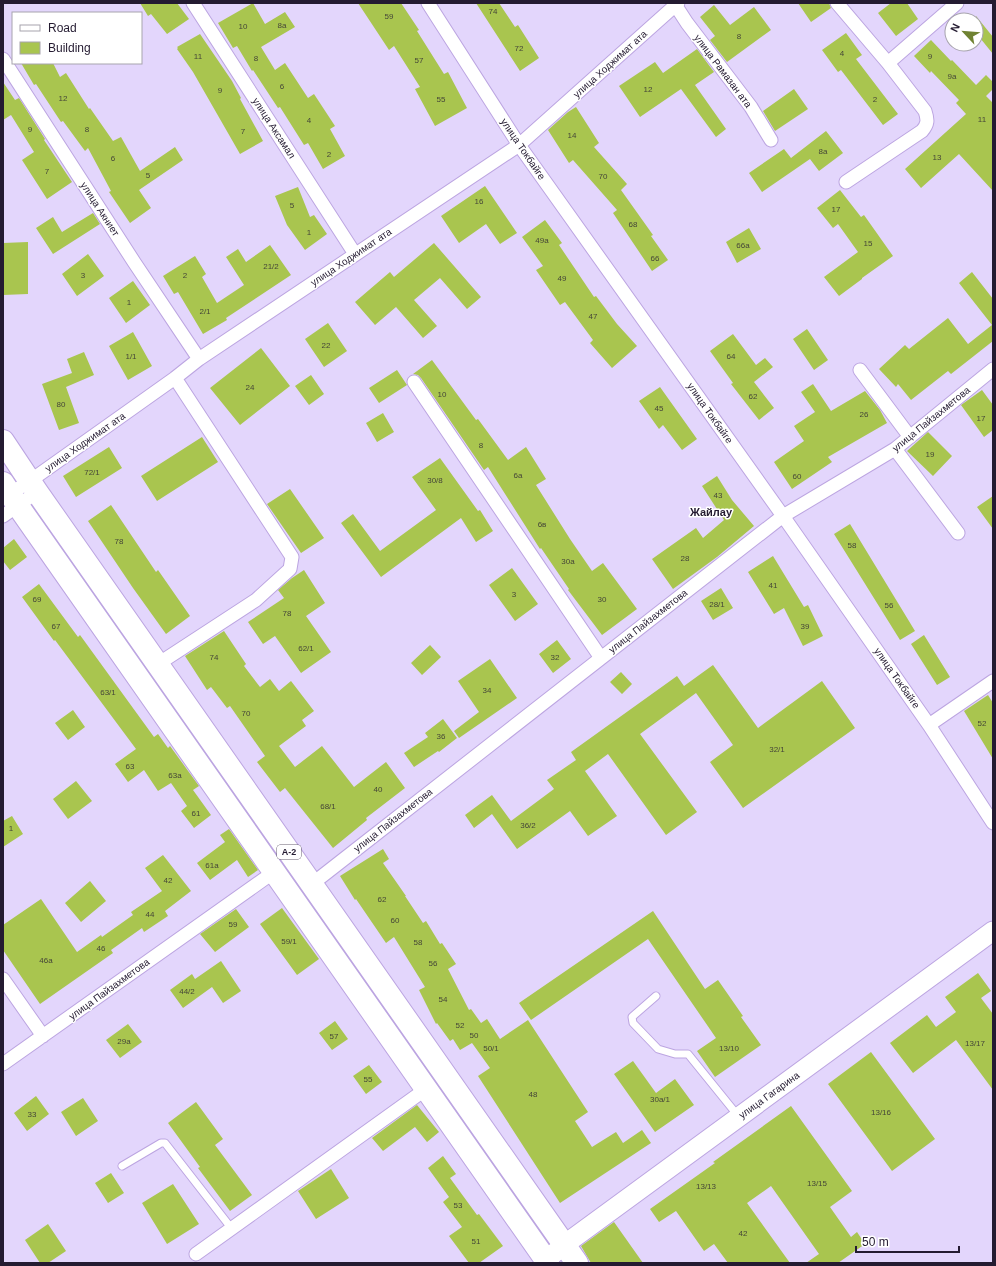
<svg xmlns="http://www.w3.org/2000/svg" width="996" height="1266" font-family="Arial,sans-serif">
	<style>
		.building { fill: #a9c54f }
		.lines { fill: none; stroke-linecap: round; stroke-linejoin: round }
		.service-casing { stroke: #bca5e1; stroke-width: 9 }
		.minor-casing { stroke: #bca5e1; stroke-width: 15 }
		.secondary-casing { stroke: #bca5e1; stroke-width: 21 }
		.trunk-casing { stroke: #bca5e1; stroke-width: 24 }
		.service { stroke: #fff; stroke-width: 7 }
		.minor { stroke: #fff; stroke-width: 13 }
		.secondary { stroke: #fff; stroke-width: 19 }
		.trunk { stroke: #fff; stroke-width: 22 }
		.labels { text-anchor: middle; dominant-baseline: central; stroke-width: 3; stroke-linejoin: round; paint-order: stroke }
		.number-label { font-size: 8px; fill: #454638 }
		.shield { fill: #fff; stroke: #665f6f; stroke-width: 1 }
		.shield-label { font-size: 9px; font-weight: bold; fill: #241b31 }
		.street-label { font-size: 10px; fill: #241b31; stroke: #fff }
		.neighbourhood-label { font-size: 11px; font-weight: bold; fill: #241b31; stroke: #fff }
	</style>
	<rect width="100%" height="100%" fill="#e3d6fc"/>
	<!-- building -->
	<path class="building" d="M140,3H177L189,19L167,34L151,14L148,16Z
		M253,3L265,24L285,12L295,27L261,47L275,70L285,63L308,98L314,94L335,126L330,129L345,156L323,169L308,143L304,145L280,107L278,108L253,70L252,71L237,46L233,48L218,23Z
		M358,3H401L419,30L417,31L444,74L448,72L467,108L435,126L415,89L420,87L394,46L389,50Z
		M476,3H499L515,27L518,25L539,58L520,71Z
		M798,3H829L831,8L811,22Z
		M891,3H907L918,19L896,36L878,13Z
		M714,5L730,25L754,7L771,30L727,62L710,40L715,36L700,17Z
		M976,16L993,37V54L976,33Z
		M846,33L862,55L856,59L898,114L883,125L841,70L838,72L822,50Z
		M200,34L232,81L241,98L240,99L263,141L240,154L193,72L177,49L178,48L177,47Z
		M931,40L951,61L952,60L976,85L986,75L993,82V89L986,96L993,103V191L959,154L921,188L905,169L966,114L956,103L959,100L931,71L930,73L914,56Z
		M697,49L714,72L695,85L726,129L716,137L681,89L640,117L619,86L655,62L663,73Z
		M21,63H53L60,77L66,73L89,109L90,108L113,141L121,137L140,171L175,147L183,160L139,190L151,208L130,223L109,192L111,191L88,148L85,151L63,121L61,122L36,84L34,85Z
		M3,82L15,100L19,98L45,139L44,140L72,182L47,199L22,160L34,152L11,115L3,120Z
		M794,89L808,109L775,131L763,111Z
		M576,107L599,143L594,147L627,184L621,190L653,235L651,236L668,260L652,271L613,213L617,210L573,160L569,163L548,130L568,112Z
		M826,131L843,153L819,171L810,159L762,192L749,173L784,149L791,158Z
		M485,186L517,233L500,244L486,224L459,243L441,216Z
		M298,187L310,217L314,215L327,234L305,250L287,225L275,196Z
		M840,190L861,217L864,215L893,256L862,278V279L839,296L824,277L858,252L838,224L833,228L817,208Z
		M93,213L100,224L53,254L36,228L53,217L62,232Z
		M545,220L562,243L559,245L594,297L596,296L617,324L637,346L612,368L590,343L593,340L565,302L560,305L536,270L543,266L522,237Z
		M749,228L761,249L737,263L726,242Z
		M28,242V294L3,295V243Z
		M434,243L481,297L467,309L440,278L414,300L437,326L423,338L396,307L375,325L355,302L390,272L394,277Z
		M270,245L291,275L226,318L227,320L203,334L178,292L174,294L163,276L195,256L206,274L202,277L217,303L244,285L226,257L238,249L246,262Z
		M88,254L104,276L77,296L62,274Z
		M972,272L993,299V341L951,374L948,371L911,400L898,384L896,387L879,369L905,345L909,349L948,318L968,344L992,325L959,283Z
		M133,281L150,305L126,323L109,298Z
		M328,323L347,351L324,367L305,339Z
		M807,329L828,360L814,370L793,339Z
		M133,332L152,366L128,380L109,346Z
		M733,334L756,365L765,358L773,367L754,382L774,408L759,420L731,384L733,383L710,351Z
		M261,348L290,386L240,425L210,388Z
		M84,352L94,375L66,387L79,423L59,430L42,384L72,373L67,359Z
		M432,360L476,420L478,419L508,460L526,447L546,479L536,485L570,539L592,571L603,563L637,609L602,635L568,590L569,589L541,548L540,549L488,467L484,470L421,378L418,375L413,374Z
		M397,370L407,385L379,403L369,388Z
		M311,375L324,394L309,405L295,386Z
		M813,384L831,411L865,391L880,410L887,423L828,457L832,462L792,489L774,462L804,441L794,426L815,412L801,392Z
		M660,387L697,439L682,450L663,425L659,429L639,401Z
		M982,390L993,405V430L984,437L961,405Z
		M383,413L394,432L377,442L366,423Z
		M928,432L952,456L933,476L907,451Z
		M202,437L218,462L157,501L141,476Z
		M109,447L122,468L76,497L63,476Z
		M440,458L478,511L480,510L493,531L476,542L461,518L381,577L341,523L353,514L380,551L436,510L412,477Z
		M717,476L732,500L754,526L717,557L673,589L652,559L696,528L703,538L724,520L702,486Z
		M290,489L324,538L301,553L267,504Z
		M993,496V529L977,507Z
		M111,505L156,572L158,570L190,616L166,634L133,588L88,521Z
		M850,524L915,631L900,640L834,534Z
		M14,539L27,557L10,570L3,561V548Z
		M773,556L804,607L808,605L823,636L803,646L784,608L774,614L748,572Z
		M512,568L538,604L515,621L489,585Z
		M304,570L325,603L306,616L331,652L301,673L275,636L263,644L248,622L284,598L278,590L292,578Z
		M39,584L78,637L80,635L154,737L158,734L168,748L170,746L199,786L193,790L211,815L194,828L181,811L187,806L171,783L158,791L144,770L128,782L115,764L136,749L55,640L54,641L22,597Z
		M721,588L733,608L713,620L701,601Z
		M224,631L246,664L244,666L260,687L270,679L279,691L291,681L314,711L302,720L306,726L279,746L295,767L322,746L354,787L386,762L405,788L366,818L367,820L333,848L285,788L280,792L257,762L265,756L230,706L227,708L211,687L207,690L185,656Z
		M924,635L950,677L937,685L911,644Z
		M557,640L571,659L553,673L539,654Z
		M430,645L441,657L422,675L411,663Z
		M490,659L517,698L459,738L454,731L479,712L458,681Z
		M713,665L758,728L822,681L855,728L743,808L710,762L733,745L696,693L640,734L697,812L666,835L608,754L585,771L617,816L588,836L570,811L517,849L492,814L474,828L465,815L492,795L511,821L554,789L547,780L576,760L571,752L677,676L684,686Z
		M621,672L632,684L622,694L610,682Z
		M988,695L993,703V759L964,711Z
		M73,710L85,727L68,740L55,723Z
		M443,719L457,738L439,752L438,751L414,767L404,753L428,737L425,733Z
		M76,781L92,801L68,819L53,799Z
		M12,816L23,834L3,847V821Z
		M229,829L258,870L248,877L237,860L210,880L197,863L225,842L220,835Z
		M383,849L389,859L383,863L406,896H405L423,923L426,921L440,944L442,943L456,964L448,969L469,1010L471,1009L481,1023L487,1019L500,1039L528,1020L588,1112L575,1121L592,1147L616,1132L623,1143L642,1130L651,1143L560,1203L478,1076L490,1068L472,1043L460,1050L453,1039L450,1041L437,1023L436,1024L419,990L425,987L394,937L386,943L356,899L355,900L340,876Z
		M163,855L191,891L165,911L168,916L144,932L142,928L111,950L113,953L40,1004L3,950V925L41,899L77,952L101,935L102,937L133,915L131,912L162,891L145,868Z
		M90,881L106,901L81,922L65,903Z
		M282,908L319,959L297,975L260,924Z
		M236,909L249,927L215,952L200,934Z
		M653,911L705,989L718,980L743,1016L741,1017L761,1045L715,1077L697,1051L716,1038L648,939L531,1020L519,1003Z
		M221,961L241,991L223,1003L212,987L183,1008L170,990L192,974L195,979Z
		M978,973L991,991L981,998L993,1014V1090L956,1040L913,1073L890,1043L927,1015L936,1027L956,1012L945,997Z
		M335,1021L348,1039L332,1050L319,1033Z
		M128,1024L142,1042L120,1058L106,1040Z
		M871,1052L935,1139L892,1171L828,1084Z
		M633,1061L656,1093L675,1079L694,1105L655,1132L614,1074Z
		M369,1065L382,1082L366,1094L353,1076Z
		M36,1096L49,1114L27,1131L14,1113Z
		M83,1098L98,1121L76,1136L61,1112Z
		M196,1102L223,1139L215,1145L252,1195L230,1211L198,1168L200,1167L168,1123Z
		M417,1105L439,1132L427,1142L415,1127L383,1151L372,1138Z
		M791,1106L852,1191L830,1207L851,1237L857,1232L865,1244L838,1263H806L819,1254L771,1186L747,1203L790,1263H728L714,1244L704,1251L676,1211L659,1222L650,1209L715,1163L713,1162Z
		M443,1156L456,1174L450,1178L477,1215L479,1214L503,1246L479,1263H469L449,1236L462,1227L443,1202L449,1197L428,1168Z
		M331,1169L349,1198L316,1219L298,1191Z
		M111,1173L124,1193L108,1203L95,1183Z
		M173,1184L199,1224L167,1244L142,1203Z
		M614,1222L643,1263H591L581,1246Z
		M48,1224L66,1251L48,1263H40L25,1240Z"/>
	<g class="lines">
		<!-- service casing -->
		<g class="service-casing">
			<path id="service" d="M656,996L632,1017L633,1023L658,1049L675,1054H688L739,1117
				M122,1166L161,1143H165L232,1229"/>
		</g>
		<!-- minor casing -->
		<g class="minor-casing">
			<path id="minor" d="M193,3L355,254
				M428,3L519,145L783,516L929,725L993,823
				M674,3L687,23L751,107L771,140
				M837,3L888,63L925,111C928,120 928,124 922,131L846,182
				M3,59L134,262L199,359
				M888,63L957,3
				M860,370L910,437
				M414,382L601,658
				M895,449L958,533
				M5,497L30,481L175,378L199,359L519,145L678,3
				M3,516L37,492
				M158,664L256,600L290,569L292,557L175,378
				M929,725L993,681
				M312,884L783,516L895,449L993,369
				M3,979L43,1036
				M3,1064L274,872
				M196,1254L426,1089"/>
		</g>
		<!-- secondary casing -->
		<g class="secondary-casing">
			<path id="secondary" d="M552,1255L564,1245L993,931"/>
		</g>
		<!-- trunk casing -->
		<g class="trunk-casing">
			<path id="trunk" d="M3,441L37,492L577,1263
				M3,483L18,506L548,1263"/>
		</g>
		<!-- service -->
		<use href="#service" class="service"/>
		<!-- minor -->
		<use href="#minor" class="minor"/>
		<!-- secondary -->
		<use href="#secondary" class="secondary"/>
		<!-- trunk -->
		<use href="#trunk" class="trunk"/>
	</g>
	<g class="labels">
		<!-- number labels -->
		<g class="number-label">
			<text x="493" y="11">74</text>
			<text x="389" y="16">59</text>
			<text x="282" y="25">8а</text>
			<text x="243" y="26">10</text>
			<text x="739" y="36">8</text>
			<text x="519" y="48">72</text>
			<text x="842" y="53">4</text>
			<text x="198" y="56">11</text>
			<text x="930" y="56">9</text>
			<text x="256" y="58">8</text>
			<text x="419" y="60">57</text>
			<text x="952" y="76">9а</text>
			<text x="282" y="86">6</text>
			<text x="648" y="89">12</text>
			<text x="220" y="90">9</text>
			<text x="63" y="98">12</text>
			<text x="441" y="99">55</text>
			<text x="875" y="99">2</text>
			<text x="982" y="119">11</text>
			<text x="309" y="120">4</text>
			<text x="30" y="129">9</text>
			<text x="87" y="129">8</text>
			<text x="243" y="131">7</text>
			<text x="572" y="135">14</text>
			<text x="823" y="151">8а</text>
			<text x="329" y="154">2</text>
			<text x="937" y="157">13</text>
			<text x="113" y="158">6</text>
			<text x="47" y="171">7</text>
			<text x="148" y="175">5</text>
			<text x="603" y="176">70</text>
			<text x="479" y="201">16</text>
			<text x="292" y="205">5</text>
			<text x="836" y="209">17</text>
			<text x="633" y="224">68</text>
			<text x="309" y="232">1</text>
			<text x="542" y="240">49а</text>
			<text x="868" y="243">15</text>
			<text x="743" y="245">66а</text>
			<text x="655" y="258">66</text>
			<text x="271" y="266">21/2</text>
			<text x="83" y="275">3</text>
			<text x="185" y="275">2</text>
			<text x="562" y="278">49</text>
			<text x="129" y="302">1</text>
			<text x="205" y="311">2/1</text>
			<text x="593" y="316">47</text>
			<text x="326" y="345">22</text>
			<text x="131" y="356">1/1</text>
			<text x="731" y="356">64</text>
			<text x="250" y="387">24</text>
			<text x="442" y="394">10</text>
			<text x="753" y="396">62</text>
			<text x="61" y="404">80</text>
			<text x="659" y="408">45</text>
			<text x="864" y="414">26</text>
			<text x="981" y="418">17</text>
			<text x="481" y="445">8</text>
			<text x="930" y="454">19</text>
			<text x="92" y="472">72/1</text>
			<text x="518" y="475">6а</text>
			<text x="797" y="476">60</text>
			<text x="435" y="480">30/8</text>
			<text x="718" y="495">43</text>
			<text x="542" y="524">6в</text>
			<text x="119" y="541">78</text>
			<text x="852" y="545">58</text>
			<text x="685" y="558">28</text>
			<text x="568" y="561">30а</text>
			<text x="773" y="585">41</text>
			<text x="514" y="594">3</text>
			<text x="37" y="599">69</text>
			<text x="602" y="599">30</text>
			<text x="717" y="604">28/1</text>
			<text x="889" y="605">56</text>
			<text x="287" y="613">78</text>
			<text x="56" y="626">67</text>
			<text x="805" y="626">39</text>
			<text x="306" y="648">62/1</text>
			<text x="214" y="657">74</text>
			<text x="555" y="657">32</text>
			<text x="487" y="690">34</text>
			<text x="108" y="692">63/1</text>
			<text x="246" y="713">70</text>
			<text x="982" y="723">52</text>
			<text x="441" y="736">36</text>
			<text x="777" y="749">32/1</text>
			<text x="130" y="766">63</text>
			<text x="175" y="775">63а</text>
			<text x="378" y="789">40</text>
			<text x="328" y="806">68/1</text>
			<text x="196" y="813">61</text>
			<text x="528" y="825">36/2</text>
			<text x="11" y="828">1</text>
			<text x="212" y="865">61а</text>
			<text x="168" y="880">42</text>
			<text x="382" y="899">62</text>
			<text x="150" y="914">44</text>
			<text x="395" y="920">60</text>
			<text x="233" y="924">59</text>
			<text x="289" y="941">59/1</text>
			<text x="418" y="942">58</text>
			<text x="101" y="948">46</text>
			<text x="46" y="960">46а</text>
			<text x="433" y="963">56</text>
			<text x="187" y="991">44/2</text>
			<text x="443" y="999">54</text>
			<text x="460" y="1025">52</text>
			<text x="474" y="1035">50</text>
			<text x="334" y="1036">57</text>
			<text x="124" y="1041">29а</text>
			<text x="975" y="1043">13/17</text>
			<text x="491" y="1048">50/1</text>
			<text x="729" y="1048">13/10</text>
			<text x="368" y="1079">55</text>
			<text x="533" y="1094">48</text>
			<text x="660" y="1099">30а/1</text>
			<text x="881" y="1112">13/16</text>
			<text x="32" y="1114">33</text>
			<text x="817" y="1183">13/15</text>
			<text x="706" y="1186">13/13</text>
			<text x="458" y="1205">53</text>
			<text x="743" y="1233">42</text>
			<text x="476" y="1241">51</text>
		</g>
		<!-- shield labels -->
		<rect class="shield" x="277" y="845" width="24" height="14" rx="3"/>
		<g class="shield-label">
			<text x="289" y="852">A-2</text>
		</g>
		<!-- street labels -->
		<g class="street-label">
			<text transform="translate(610 64) rotate(-42)">улица Ходжимат ата</text>
			<text transform="translate(723 71) rotate(53)">улица Рамазан ата</text>
			<text transform="translate(274 128) rotate(57)">улица Аксамал</text>
			<text transform="translate(523 149) rotate(56)">улица Токбайге</text>
			<text transform="translate(100 209) rotate(57)">улица Акниет</text>
			<text transform="translate(351 257) rotate(-34)">улица Ходжимат ата</text>
			<text transform="translate(710 413) rotate(55)">улица Токбайге</text>
			<text transform="translate(931 419) rotate(-39)">улица Пайзахметова</text>
			<text transform="translate(85 442) rotate(-35)">улица Ходжимат ата</text>
			<text transform="translate(648 621) rotate(-38)">улица Пайзахметова</text>
			<text transform="translate(897 678) rotate(55)">улица Токбайге</text>
			<text transform="translate(393 820) rotate(-38)">улица Пайзахметова</text>
			<text transform="translate(109 989) rotate(-36)">улица Пайзахметова</text>
			<text transform="translate(769 1095) rotate(-36)">улица Гагарина</text>
		</g>
		<!-- neighbourhood labels -->
		<g class="neighbourhood-label">
			<text x="711" y="512">Жайлау</text>
		</g>
	</g>
	<!-- border -->
	<rect width="996" height="1266" fill="none" stroke="#241b31" stroke-width="8"/>
	<!-- legend -->
	<rect x="12" y="12" width="130" height="52" fill="#ffffff" stroke="#a7a4ad"/>
	<rect x="20" y="25" width="20" height="6" fill="#ffffff" stroke="#a7a4ad"/>
	<text x="48" y="32" font-size="12" fill="#241b31">Road</text>
	<rect x="20" y="42" width="20" height="12" fill="#a9c54f" stroke="#a7a4ad"/>
	<text x="48" y="52" font-size="12" fill="#241b31">Building</text>
	<!-- north arrow -->
	<g transform="translate(964 32) rotate(296)"><circle r="19" fill="#ffffff" stroke="#a7a4ad"/>
	<path d="M0-3L7 15L0 10L-7 15Z" fill="#6f8232"/>
	<text y="-6" font-size="11" font-weight="bold" text-anchor="middle" fill="#241b31">N</text>
	</g>
	<!-- scale -->
	<path d="M856 1246v6h103v-6" fill="none" stroke="#241b31" stroke-width="2"/>
	<text x="862" y="1246" font-size="12" fill="#241b31" stroke="#ffffff" stroke-width="3" paint-order="stroke">50 m</text>
</svg>
